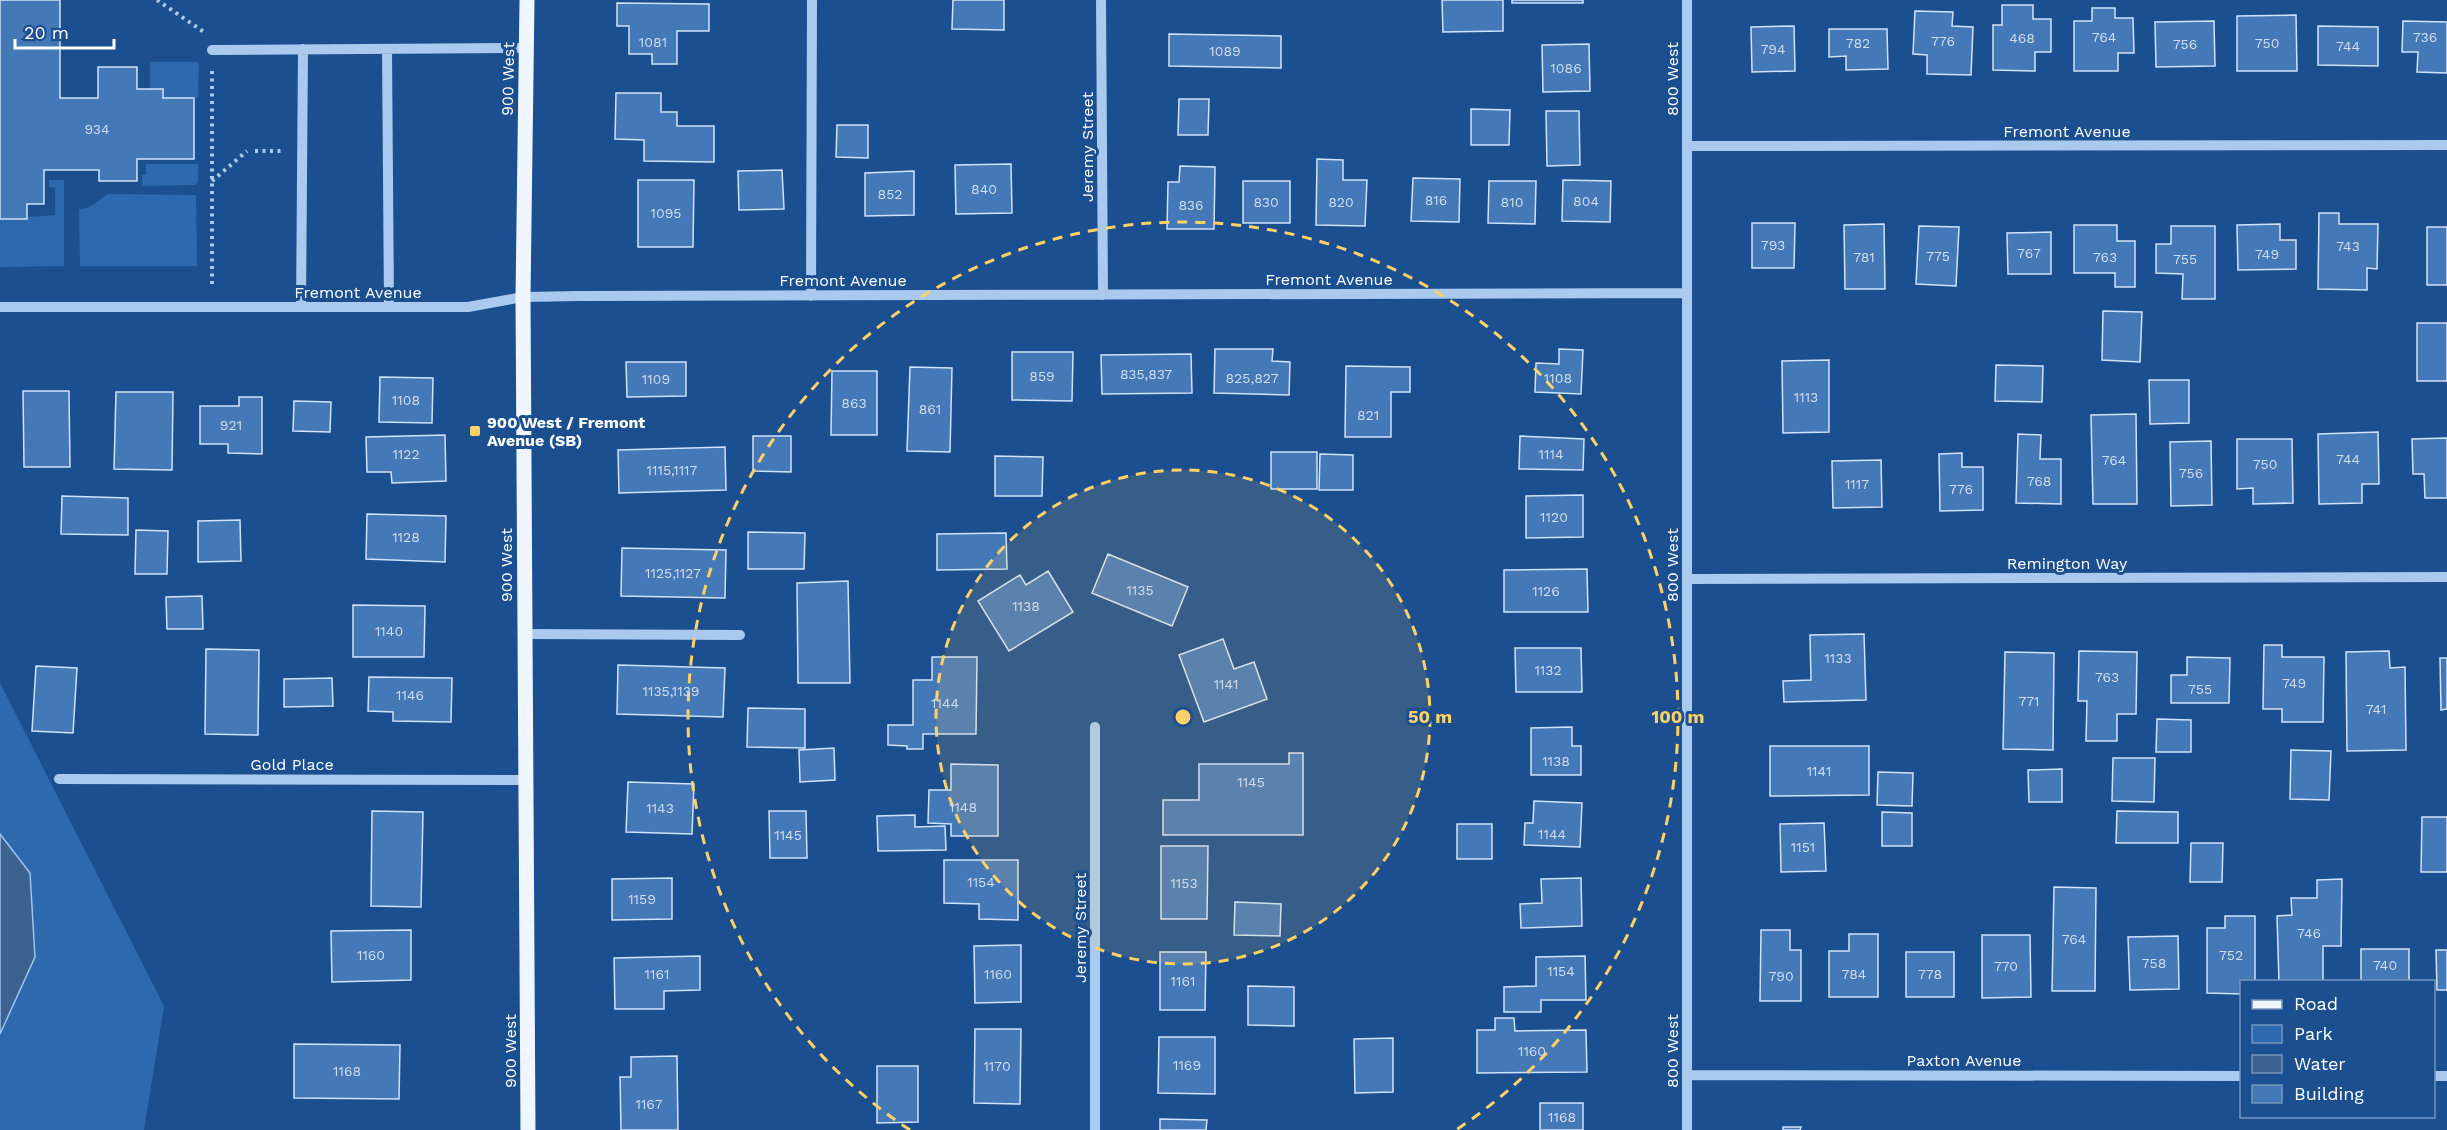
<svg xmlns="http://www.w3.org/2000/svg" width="2447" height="1130" font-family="'Work Sans',sans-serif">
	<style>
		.green { fill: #2e69ad }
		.water { fill: #3c6290; stroke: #9cc4f0; stroke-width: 1.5 }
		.building { fill: #4478b7; stroke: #cfe3fa; stroke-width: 1.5 }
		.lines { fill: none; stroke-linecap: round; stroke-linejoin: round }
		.path { stroke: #a9c9ee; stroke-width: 4; stroke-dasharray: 3 4.5; stroke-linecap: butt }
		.minor { stroke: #a9c9ee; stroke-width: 10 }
		.major { stroke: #f0f6ff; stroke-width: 15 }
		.ring { fill: none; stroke: #ffd166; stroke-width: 3; stroke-dasharray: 10 8 }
		.poi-dot { fill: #ffd166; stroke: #1b4f8f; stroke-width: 2 }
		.labels { text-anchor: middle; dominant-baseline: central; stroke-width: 6; stroke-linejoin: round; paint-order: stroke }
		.number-label { font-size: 14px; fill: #d0dded }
		.street-label { font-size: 16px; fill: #fff; stroke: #1b4f8f }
		.poi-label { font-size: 16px; font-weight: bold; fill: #fff; stroke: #1b4f8f; text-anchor: start }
		.centre { fill: #ffd166; stroke: #1b4f8f; stroke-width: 3 }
		.ring-label { font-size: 18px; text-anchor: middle; font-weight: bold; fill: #ffd166; stroke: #1b4f8f; stroke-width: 6; stroke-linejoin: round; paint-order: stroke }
	</style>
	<rect width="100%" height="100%" fill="#1b4f8f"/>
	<!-- green -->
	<path class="green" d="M150,62H197L199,64L198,98H163V89H150Z
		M146,164H198V182L195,185L142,186V175H146Z
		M49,180H64V266L0,267V219L55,215V188L49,187Z
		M109,194L196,195L197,266H80L79,209C96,208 97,199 109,194Z
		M0,683L164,1006L144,1130H0Z"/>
	<!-- water -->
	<path class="water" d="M0,834L30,873L35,957L0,1034Z"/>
	<!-- building -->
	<path class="building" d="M0,0H60V98H98V67H137V89H163V98H194V159H137V181H99V170H44V204H27V219H0Z
		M953,0H1004V30L952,29Z
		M1442,0H1503V31L1443,32Z
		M1512,0H1583V3H1512Z
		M617,3L709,4V31H677V64H652V54H629V26H617Z
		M2002,5H2033V19H2051V52H2035V71L1993,70V25H2002Z
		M2092,8H2115V18H2133L2134,53H2118V71H2074V21H2092Z
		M1915,11L1953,12L1952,26L1973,27L1971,75L1927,74V55L1913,54Z
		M2296,15L2297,71H2237V16Z
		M2214,21L2215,66L2156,67L2155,22Z
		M2403,21L2447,22V73L2417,72L2418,52H2402Z
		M1794,26L1795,71L1752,72L1751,27Z
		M2318,26L2378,27V66L2318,65Z
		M1829,29H1887L1888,69L1846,70V56L1829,57Z
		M1169,34L1281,36V68L1169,66Z
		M1589,44L1590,91L1543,92L1542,45Z
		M616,93H661V112H677V126H714V162L644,161V140L615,139Z
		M1179,99H1209L1208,135H1178Z
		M1471,109L1510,110L1509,145H1471Z
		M1546,111H1579L1580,165L1547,166Z
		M837,125H868V158L836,157Z
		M1317,159L1343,160V180H1367L1365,226L1316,225Z
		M1011,164L1012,213L956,214L955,165Z
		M1180,166L1215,167L1214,229H1167L1168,182H1179Z
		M782,170L784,209L739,210L738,171Z
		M914,171V215L865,216V173Z
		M1413,178L1460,179L1459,222L1411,221Z
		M638,180H694L693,247H638Z
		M1563,180L1611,181L1610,222L1562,221Z
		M1243,181H1290V223H1243Z
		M1489,181H1536L1535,224L1488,223Z
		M2319,213H2339V224H2378L2377,269L2367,268V290L2318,289Z
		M1752,223H1795L1794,268H1752Z
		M1884,224L1885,289H1845L1844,225Z
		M2280,224V240H2296V269L2238,270L2237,225Z
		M2074,225H2117V241H2135V287H2115V273H2074Z
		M1919,226L1959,227L1956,286L1916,284Z
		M2171,226H2215V299H2182L2183,274L2156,273V244H2171Z
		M2427,227H2447V285H2427Z
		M2051,232V274H2008L2007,233Z
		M2103,311L2142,312L2140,362L2102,360Z
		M2417,323H2447V381H2417Z
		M1215,349H1273L1272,361L1290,362L1289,395L1214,393Z
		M1559,349L1583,350L1581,394L1535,392L1536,363L1559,364Z
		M1012,352H1073L1072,401L1012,400Z
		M1191,354L1192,393L1102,394L1101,355Z
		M1829,360V432L1783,433L1782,361Z
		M626,362H686V396L627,397Z
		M1996,365L2043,366L2042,402L1995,401Z
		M1346,366L1410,367V392H1391V437H1345Z
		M910,367L952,368L950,452L907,451Z
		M832,371H877V435H831Z
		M380,377L433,378L432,423L379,422Z
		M2149,380H2189V423L2150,424Z
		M23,391H69L70,467H24Z
		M116,392H173L172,470L114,469Z
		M239,397H262V454L228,453V444H200V406H239Z
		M294,401L331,402L330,432L293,431Z
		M2136,414L2137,504H2093L2091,415Z
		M2378,432L2379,484H2362V503L2319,504L2318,434Z
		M2018,434L2041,435L2040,459H2061V504L2016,503Z
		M445,435L446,481L392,483L391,472H367L366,437Z
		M753,436H791V472L753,471Z
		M1520,436L1584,439L1583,470L1519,469Z
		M2447,438V498H2425L2424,474H2413L2412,439Z
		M2237,439H2292L2293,503L2253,504V488L2237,489Z
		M2211,441L2212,505L2171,506L2170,442Z
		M725,447L726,490L619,493L618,450Z
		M1271,452H1317V489H1271Z
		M1962,453V467H1983V510L1940,511L1939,454Z
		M1320,454L1353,455V490H1319Z
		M995,456L1043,457L1042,496H995Z
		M1881,460L1882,507L1833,508L1832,461Z
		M1583,495V537L1526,538V496Z
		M62,496L128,498V535L61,534Z
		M367,514L446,516L445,562L366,559Z
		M240,520L241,561L198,562V521Z
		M136,530L168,531L167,574H135Z
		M748,532L805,533L804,569H748Z
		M1006,533L1007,569L937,570V534Z
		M622,548L726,550L725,598L621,596Z
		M1108,554L1188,587L1172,626L1092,593Z
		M1587,569L1588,612H1504V570Z
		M1048,571L1073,612L1009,651L978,601L1020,575L1026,585Z
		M848,581L850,683H798L797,583Z
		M202,596L203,629H167L166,597Z
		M353,605L425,606L424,657H353Z
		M1864,634L1866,700L1784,702L1783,681L1811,680L1810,635Z
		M1223,639L1234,669L1254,662L1267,699L1204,722L1179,655Z
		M2264,645H2282V657H2324L2323,722H2282V709H2263Z
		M1515,648H1581L1582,692H1516Z
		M206,649L259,650L258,735L205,734Z
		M2079,651L2137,652L2136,714H2117V741H2086L2087,701H2078Z
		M2389,651L2390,668L2405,667L2406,750L2347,751L2346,652Z
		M2005,652L2054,653L2053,750L2003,749Z
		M932,657H977L976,734H923V749H907V746L888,745V725H913V680H932Z
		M2187,657L2230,658L2229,703H2171V675H2187Z
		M2440,658H2447V709L2441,710Z
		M618,665L725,668L723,717L617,714Z
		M36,666L77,668L73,733L32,731Z
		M369,677L452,678L451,722L393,721V712L368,711Z
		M332,678L333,706L284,707V679Z
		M748,708L805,709V748L747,747Z
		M2157,719L2191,720V752H2156Z
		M1572,727V746H1581V775H1531V728Z
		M1770,746H1869V795L1770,796Z
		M834,748L835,780L800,782L799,750Z
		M2291,750L2331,751L2329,800L2290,799Z
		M1289,753H1303V835H1163V800H1199V764H1289Z
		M2113,758H2155L2154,802L2112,801Z
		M951,764L998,765V836H951V824L928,823L929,790H951Z
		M2062,769V802H2029L2028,770Z
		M1878,772L1913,773L1912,806L1877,805Z
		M628,782L694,784L692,834L626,832Z
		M1534,801L1582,803L1580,847L1524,845L1525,823H1533Z
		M372,811L423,812L421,907L371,906Z
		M769,811H806L807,858H770Z
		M2117,811L2178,812V843H2116Z
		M1882,812L1912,813V846H1882Z
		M915,815V827L945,826L946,850L878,851L877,816Z
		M2422,817H2447V872H2421Z
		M1824,823L1826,871L1781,872L1780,824Z
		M1457,824H1492V859H1457Z
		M2191,843H2223L2222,882H2190Z
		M1161,846H1208L1207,919H1161Z
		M944,860H1018V920L979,919V904L944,903Z
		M672,878V919L612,920V879Z
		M1581,878L1582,926L1521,928L1520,904L1542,903L1541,879Z
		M2342,879L2341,946H2323V982H2279L2277,916L2292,915L2291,898H2317V880Z
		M2054,887L2096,888L2095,991H2052Z
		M1235,902L1281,904L1280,936L1234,935Z
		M2225,916H2255V982H2242V994L2207,993V928H2225Z
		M411,930V980L332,982L331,931Z
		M1761,930H1790V950H1801V1001H1760Z
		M1849,934H1878V997H1829V951H1849Z
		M1982,935H2030L2031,997L1982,998Z
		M2178,936L2179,989L2130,990L2128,937Z
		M1021,945V1002L975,1003L974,946Z
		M2361,949H2409V982H2361Z
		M2436,950H2447V990H2437Z
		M1160,952H1206L1205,1010H1160Z
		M1906,952H1954V997H1906Z
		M700,956V990L664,991V1009H615L614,958Z
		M1585,956L1586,1000H1541V1012H1504V987L1536,986V957Z
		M1248,986L1294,987V1026L1248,1025Z
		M1495,1018H1514L1515,1031L1586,1030L1587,1072L1477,1073V1030H1495Z
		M975,1029H1021L1020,1104L974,1103Z
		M1159,1037H1215V1094L1158,1093Z
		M1393,1038V1092L1355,1093L1354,1039Z
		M294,1044L400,1045L399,1099L294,1098Z
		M677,1056L678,1130H621L620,1077H631V1057Z
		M877,1066H918V1122L877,1123Z
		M1540,1103H1583V1130H1540Z
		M1160,1119L1207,1120L1206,1130H1160Z
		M1783,1127H1801L1800,1130H1783Z"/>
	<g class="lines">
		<!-- path -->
		<path class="path" d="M157,0L204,32
			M212,71V285
			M255,151H281
			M212,181L247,151"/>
		<!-- minor -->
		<path class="minor" d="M1101,0L1103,295
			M1687,0V1130
			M387,49L389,307
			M212,50L526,48
			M1687,146L2447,145
			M811,296L812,0
			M0,307H468L523,297L579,296L1687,293
			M301,307L303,49
			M1687,579L2447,577
			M524,634L740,635
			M1095,727V1130
			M59,779L526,780
			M1687,1075L2242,1076
			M2434,1076H2447"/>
		<!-- major -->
		<path class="major" d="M527,0L523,297L528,1130"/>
	</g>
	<!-- distance rings -->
	<circle cx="1183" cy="717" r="247" fill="#ffd166" fill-opacity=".12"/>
	<g class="ring">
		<circle cx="1183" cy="717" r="247"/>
		<path d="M910 1130A495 495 0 1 1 1456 1130"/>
	</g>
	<!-- markers -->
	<rect class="poi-dot" x="469" y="425" width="12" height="12" rx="3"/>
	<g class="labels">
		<!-- number labels -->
		<g class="number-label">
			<text x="2104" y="37">764</text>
			<text x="2425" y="37">736</text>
			<text x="2022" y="38">468</text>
			<text x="1943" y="41">776</text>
			<text x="653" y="42">1081</text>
			<text x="1858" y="43">782</text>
			<text x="2267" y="43">750</text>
			<text x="2185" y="44">756</text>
			<text x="2348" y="46">744</text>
			<text x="1773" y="49">794</text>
			<text x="1225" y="51">1089</text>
			<text x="1566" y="68">1086</text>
			<text x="97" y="129">934</text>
			<text x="984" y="189">840</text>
			<text x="890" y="194">852</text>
			<text x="1436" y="200">816</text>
			<text x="1586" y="201">804</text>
			<text x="1266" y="202">830</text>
			<text x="1341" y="202">820</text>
			<text x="1512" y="202">810</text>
			<text x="1191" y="205">836</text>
			<text x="666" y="213">1095</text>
			<text x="1773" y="245">793</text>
			<text x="2348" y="246">743</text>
			<text x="2029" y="253">767</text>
			<text x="2267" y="254">749</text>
			<text x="1938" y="256">775</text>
			<text x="1864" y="257">781</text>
			<text x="2105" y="257">763</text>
			<text x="2185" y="259">755</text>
			<text x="1146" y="374">835,837</text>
			<text x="1042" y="376">859</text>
			<text x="1252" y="378">825,827</text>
			<text x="1558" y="378">1108</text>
			<text x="656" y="379">1109</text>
			<text x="1806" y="397">1113</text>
			<text x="406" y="400">1108</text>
			<text x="854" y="403">863</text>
			<text x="930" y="409">861</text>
			<text x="1368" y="415">821</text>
			<text x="231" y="425">921</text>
			<text x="406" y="454">1122</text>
			<text x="1551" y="454">1114</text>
			<text x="2348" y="459">744</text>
			<text x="2114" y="460">764</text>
			<text x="2265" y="464">750</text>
			<text x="672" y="470">1115,1117</text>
			<text x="2191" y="473">756</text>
			<text x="2039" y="481">768</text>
			<text x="1857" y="484">1117</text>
			<text x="1961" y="489">776</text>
			<text x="1554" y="517">1120</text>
			<text x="406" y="537">1128</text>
			<text x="673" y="573">1125,1127</text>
			<text x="1140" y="590">1135</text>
			<text x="1546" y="591">1126</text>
			<text x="1026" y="606">1138</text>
			<text x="389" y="631">1140</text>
			<text x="1838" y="658">1133</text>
			<text x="1548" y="670">1132</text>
			<text x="2107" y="677">763</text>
			<text x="2294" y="683">749</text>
			<text x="1226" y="684">1141</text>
			<text x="2200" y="689">755</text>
			<text x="671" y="691">1135,1139</text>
			<text x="410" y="695">1146</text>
			<text x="2029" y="701">771</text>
			<text x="945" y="703">1144</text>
			<text x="2376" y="709">741</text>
			<text x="1556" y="761">1138</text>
			<text x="1819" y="771">1141</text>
			<text x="1251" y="782">1145</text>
			<text x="963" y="807">1148</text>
			<text x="660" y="808">1143</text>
			<text x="1552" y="834">1144</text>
			<text x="788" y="835">1145</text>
			<text x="1803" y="847">1151</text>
			<text x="981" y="882">1154</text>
			<text x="1184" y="883">1153</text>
			<text x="642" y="899">1159</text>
			<text x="2309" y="933">746</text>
			<text x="2074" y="939">764</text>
			<text x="371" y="955">1160</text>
			<text x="2231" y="955">752</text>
			<text x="2154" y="963">758</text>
			<text x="2385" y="965">740</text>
			<text x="2006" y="966">770</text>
			<text x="1561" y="971">1154</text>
			<text x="657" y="974">1161</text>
			<text x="998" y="974">1160</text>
			<text x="1854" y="974">784</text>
			<text x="1930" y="974">778</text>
			<text x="1781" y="976">790</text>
			<text x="1183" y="981">1161</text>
			<text x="1532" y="1051">1160</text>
			<text x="1187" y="1065">1169</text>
			<text x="997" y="1066">1170</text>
			<text x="347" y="1071">1168</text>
			<text x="649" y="1104">1167</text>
			<text x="1562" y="1117">1168</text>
		</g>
		<!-- street labels -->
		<g class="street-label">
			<text transform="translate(508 79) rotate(-89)">900 West</text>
			<text transform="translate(1672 79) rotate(-90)">800 West</text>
			<text x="2067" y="131">Fremont Avenue</text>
			<text transform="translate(1087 147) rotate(-90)">Jeremy Street</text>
			<text x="1329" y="279">Fremont Avenue</text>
			<text x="843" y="280">Fremont Avenue</text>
			<text x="358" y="292">Fremont Avenue</text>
			<text x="2067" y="563">Remington Way</text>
			<text transform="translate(506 565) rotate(-90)">900 West</text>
			<text transform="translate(1672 565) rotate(-90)">800 West</text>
			<text x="292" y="764">Gold Place</text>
			<text transform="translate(1080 928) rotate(-90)">Jeremy Street</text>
			<text transform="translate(510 1051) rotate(-90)">900 West</text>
			<text transform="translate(1672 1051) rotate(-90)">800 West</text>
			<text x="1964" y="1060">Paxton Avenue</text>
		</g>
		<!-- poi labels -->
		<g class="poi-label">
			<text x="487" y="422">900 West / Fremont<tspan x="487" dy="18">Avenue (SB)</tspan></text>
		</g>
	</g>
	<circle cx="1183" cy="717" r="9" class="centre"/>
	<g class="ring-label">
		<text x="1430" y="723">50 m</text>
		<text x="1678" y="723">100 m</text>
	</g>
	<!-- legend -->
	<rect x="2240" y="980" width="195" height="138" fill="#1b4f8f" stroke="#7695bc" stroke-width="1.5"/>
	<rect x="2252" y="1000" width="30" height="9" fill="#f0f6ff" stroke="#7695bc" stroke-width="1.5"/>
	<text x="2294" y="1010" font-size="18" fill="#ffffff">Road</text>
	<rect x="2252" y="1025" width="30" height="18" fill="#2e69ad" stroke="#7695bc" stroke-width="1.5"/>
	<text x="2294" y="1040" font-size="18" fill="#ffffff">Park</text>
	<rect x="2252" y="1055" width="30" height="18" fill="#3c6290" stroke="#7695bc" stroke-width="1.5"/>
	<text x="2294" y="1070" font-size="18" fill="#ffffff">Water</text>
	<rect x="2252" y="1085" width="30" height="18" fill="#4478b7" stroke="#7695bc" stroke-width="1.5"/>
	<text x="2294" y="1100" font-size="18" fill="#ffffff">Building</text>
	<!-- scale -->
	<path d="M15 39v9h99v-9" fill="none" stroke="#ffffff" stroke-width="3"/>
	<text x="24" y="39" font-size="18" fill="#ffffff" stroke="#1b4f8f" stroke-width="4.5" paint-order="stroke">20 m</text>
</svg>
